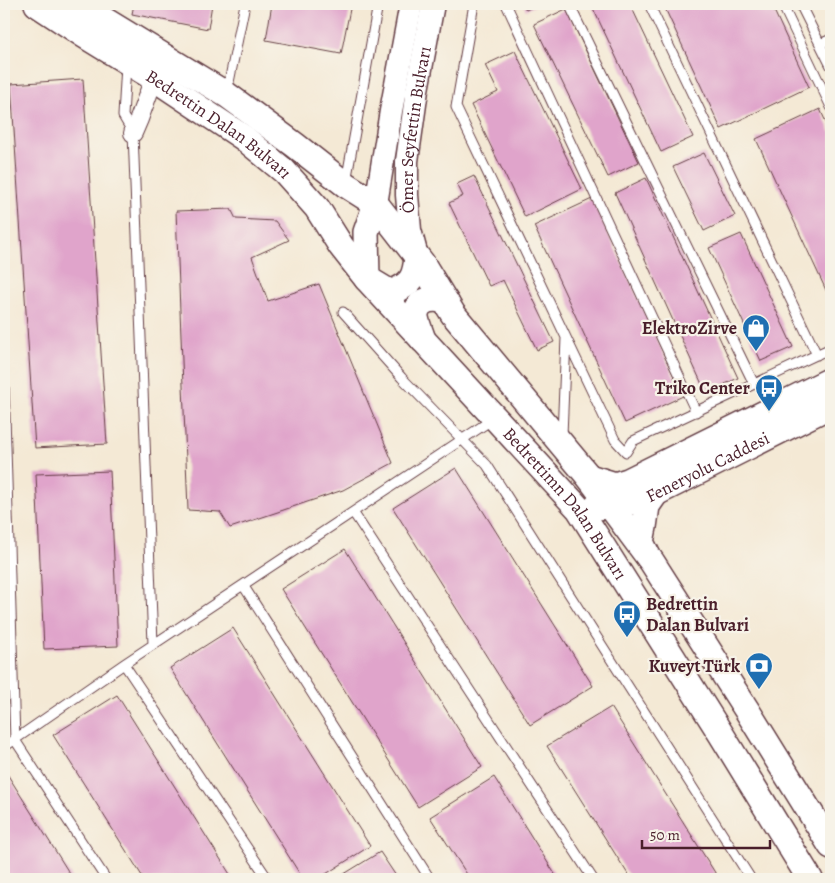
<svg xmlns="http://www.w3.org/2000/svg" width="835" height="883" font-family="Alegreya,serif">
	<style>
		.building { fill: #e0a4cb }
		.lines { fill: none; stroke-linecap: round; stroke-linejoin: round }
		.service-casing { stroke: #643d44; stroke-width: 11 }
		.minor-casing { stroke: #643d44; stroke-width: 20 }
		.tertiary-casing { stroke: #643d44; stroke-width: 25 }
		.secondary-casing { stroke: #643d44; stroke-width: 28 }
		.service { stroke: #fff; stroke-width: 9 }
		.minor { stroke: #fff; stroke-width: 18 }
		.tertiary { stroke: #fff; stroke-width: 22 }
		.secondary { stroke: #fff; stroke-width: 25 }
		.labels { text-anchor: middle; dominant-baseline: central; stroke-width: 4.5; stroke-linejoin: round; paint-order: stroke }
		.street-label { font-size: 18px; fill: #4a1f2b; stroke: #f7f3e8 }
		.poi-label { font-size: 18px; font-weight: bold; fill: #4a1f2b; stroke: #f7f3e8; text-anchor: end }
	</style>
	<rect width="100%" height="100%" fill="#f7f3e8"/>
	<filter id="ink" filterUnits="userSpaceOnUse"><feTurbulence type="fractalNoise" baseFrequency=".02" numOctaves="2"/><feDisplacementMap in="SourceGraphic" scale="10" xChannelSelector="R" yChannelSelector="G"/><feConvolveMatrix kernelMatrix="1 2 1 2 8 2 1 2 1" color-interpolation-filters="sRGB"/></filter>
	<filter id="wash" filterUnits="userSpaceOnUse"><feTurbulence type="fractalNoise" baseFrequency=".0096" numOctaves="4" result="noise"/><feDisplacementMap in="SourceGraphic" scale="20" xChannelSelector="R" yChannelSelector="G"/><feGaussianBlur stdDeviation="1.12" result="paint"/><feColorMatrix in="noise" values="0 0 0 0 0 0 0 0 0 0 0 0 0 0 0 0 0 1.4 0 .05"/><feComposite in="paint" operator="in"/></filter>
	<g filter="url(#wash)">
		<rect width="100%" height="100%" fill="#f4e9d5"/>
		<g id="blocks">
			<!-- building -->
			<path class="building" d="M134,4H212L208,29L132,14Z
				M272,4H351L341,54L266,40Z
				M523,4H538L526,10Z
				M591,4H630L693,137L661,152Z
				M663,4H756L757,5L760,4H771L809,87L721,129Z
				M566,9L639,162L608,177L534,24Z
				M515,51L582,189L525,217L471,105L498,92L485,65Z
				M83,79L107,444L35,448L11,84Z
				M820,109L831,133V301L756,139Z
				M704,153L735,216L704,231L673,167Z
				M474,176L554,342L537,350L503,280L489,286L449,203L463,196L457,184Z
				M646,178L738,378L706,393L615,193Z
				M592,199L683,396L625,423L534,226Z
				M231,209L236,219L275,221L289,240L252,257L268,301L319,284L393,463L343,490L230,528L220,512L188,510L176,211Z
				M741,234L793,347L761,361L709,248Z
				M456,468L593,686L530,725L393,508Z
				M110,471L118,646L44,649L36,474Z
				M345,549L482,767L418,807L281,589Z
				M233,628L370,846L318,879H303L170,668Z
				M117,695L233,879H144L53,735Z
				M611,707L719,879H631L547,746Z
				M4,769L73,879H4Z
				M494,777L558,879H470L430,817Z
				M380,852L398,879H336Z"/>
		</g>
	</g>
	<g filter="url(#ink)">
		<use href="#blocks" fill-opacity="0" stroke="#643d44" stroke-width="1"/>
		<g class="lines">
			<!-- service casing -->
			<g class="service-casing">
				<path id="service" d="M474,4L456,107L615,440L626,452L633,441L831,348
					M506,4L696,412
					M569,4L754,384
					M649,4L817,355
					M782,4L831,107
					M800,4L831,66
					M820,44L831,39
					M126,65L123,116L133,133L153,644
					M227,92L245,4
					M346,182L378,4
					M343,312L402,378L487,465L751,879
					M4,383L15,740L106,879
					M562,435L566,338
					M353,512L593,879
					M243,585L430,879
					M124,664L268,879
					M4,747L124,664L493,419"/>
			</g>
			<!-- minor casing -->
			<g class="minor-casing">
				<path id="minor" d="M133,133L139,119L154,78"/>
			</g>
			<!-- tertiary casing -->
			<g class="tertiary-casing">
				<g id="tertiary">
					<path d="M376,204L391,111L411,4"/>
					<path id="s1" d="M417,256L410,230L407,195V161L417,90L433,4"/>
				</g>
			</g>
			<!-- secondary casing -->
			<g class="secondary-casing">
				<g id="secondary">
					<path id="s2" d="M37,4L84,35L154,78L244,138L284,171L317,208L341,246L367,279L579,509L721,734L810,879"/>
					<path d="M78,4L227,95L295,145L346,185L376,204L422,263L453,314L589,477L652,562L748,712L831,846"/>
					<path d="M367,279L366,232L376,204"/>
					<path d="M371,281L391,293C411,284 415,279 417,257"/>
					<path d="M423,340C421,332 415,321 416,313C419,298 436,297 446,302"/>
					<path d="M589,477L615,485L628,481L831,380"/>
					<path id="s3" d="M596,507L621,505L650,496L831,405"/>
					<path d="M648,556L641,542L644,527L647,506L656,493"/>
				</g>
			</g>
			<!-- service -->
			<use href="#service" class="service"/>
			<!-- minor -->
			<use href="#minor" class="minor"/>
			<!-- tertiary -->
			<use href="#tertiary" class="tertiary"/>
			<!-- secondary -->
			<use href="#secondary" class="secondary"/>
		</g>
	</g>
	<!-- icons -->
	<defs>
		<g id="shop-pin" transform="scale(1.4375)"><path d="M0 17L-7.5 6A9.5 9.5 0 1 1 7.5 6Z" fill="#1f6fb2" stroke="#f7f3e8"/><path d="M-5-2.5h2.3a2.7 3.5 0 0 1 5.4 0H5L5.5 6h-11ZM-1.5-2.5h3a1.5 2.3 0 0 0-3 0Z" fill="#fff"/></g>
		<g id="bus-pin" transform="scale(1.4375)"><path d="M0 17L-7.5 6A9.5 9.5 0 1 1 7.5 6Z" fill="#1f6fb2" stroke="#f7f3e8"/><path d="M-5-6H5V4H4V6H2V4H-2V6H-4V4H-5ZM-3.5-4V0h7V-4ZM-3.5 1.2v1.5H-2V1.2ZM2 1.2v1.5H3.5V1.2Z" fill="#fff"/></g>
		<g id="bank-pin" transform="scale(1.4375)"><path d="M0 17L-7.5 6A9.5 9.5 0 1 1 7.5 6Z" fill="#1f6fb2" stroke="#f7f3e8"/><path d="M-6-4H6V4H-6ZM0-2.3a2.3 2.3 0 1 0 0 4.6a2.3 2.3 0 1 0 0-4.6Z" fill="#fff"/></g>
	</defs>
	<g fill-rule="evenodd">
		<use href="#shop-pin" x="756" y="328"/>
		<use href="#bus-pin" x="769" y="388"/>
		<use href="#bus-pin" x="627" y="614"/>
		<use href="#bank-pin" x="759" y="666"/>
	</g>
	<g class="labels">
		<!-- street labels -->
		<g class="street-label">
			<text stroke="none"><textPath href="#s2" startOffset="218">Bedrettin Dalan Bulvarı</textPath></text>
			<text stroke="none"><textPath href="#s1" startOffset="128">Ömer Seyfettin Bulvarı</textPath></text>
			<text stroke="none"><textPath href="#s3" startOffset="120">Feneryolu Caddesi</textPath></text>
			<text stroke="none"><textPath href="#s2" startOffset="735">Bedrettimn Dalan Bulvarı</textPath></text>
		</g>
		<!-- poi labels -->
		<g class="poi-label">
			<text x="737" y="328">ElektroZirve</text>
			<text x="750" y="388">Triko Center</text>
			<text x="646" y="604" text-anchor="start">Bedrettin<tspan x="646" dy="21">Dalan Bulvari</tspan></text>
			<text x="740" y="666">Kuveyt Türk</text>
		</g>
	</g>
	<!-- margin -->
	<rect width="835" height="883" fill="none" stroke="#f7f3e8" stroke-width="20"/>
	<!-- scale -->
	<path d="M642 840v8h128v-8" fill="none" stroke="#4a1f2b" stroke-width="2.5"/>
	<text x="650" y="840" font-size="15" fill="#4a1f2b" stroke="#f7f3e8" stroke-width="4" paint-order="stroke">50 m</text>
</svg>
